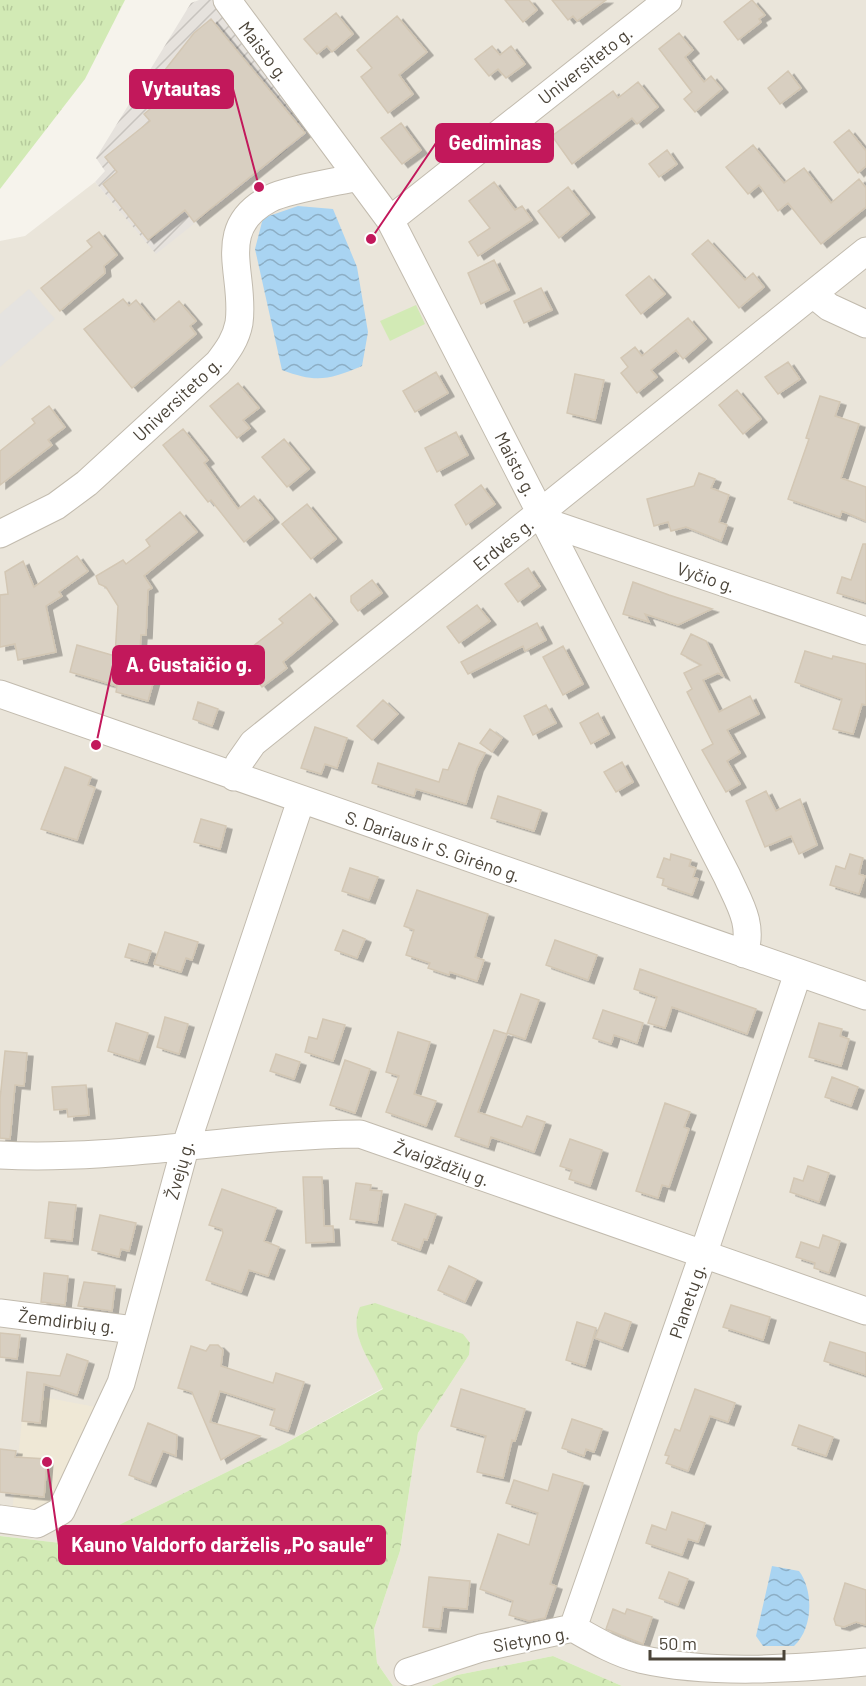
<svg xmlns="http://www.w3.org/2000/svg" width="866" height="1686" font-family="Barlow,sans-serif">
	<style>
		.residential { fill: #eae5da }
		.industrial { fill: url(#industrial-furrows) }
		.education { fill: #efe8d6 }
		.grass { fill: url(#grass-tufts) }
		.forest { fill: url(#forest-crowns) }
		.pitch { fill: #d2eab5 }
		.parking { fill: #e5e3e0 }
		.water { fill: url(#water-waves) }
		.building { fill: #d8cfc1; stroke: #d3c7b4; stroke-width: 1.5; filter: url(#shadow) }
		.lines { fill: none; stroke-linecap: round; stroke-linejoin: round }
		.minor-casing { stroke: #c2bbae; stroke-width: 29 }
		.minor { stroke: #fff; stroke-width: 27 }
		.labels { text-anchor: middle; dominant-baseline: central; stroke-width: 4.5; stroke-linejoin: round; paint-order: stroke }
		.street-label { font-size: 18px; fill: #4b4439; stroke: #fff }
		.leader { fill: none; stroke: #c2185b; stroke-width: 2 }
		.callout-dot { fill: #c2185b; stroke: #fff; stroke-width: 2 }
		.callout { fill: #c2185b; stroke: #c2185b; stroke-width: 2 }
		.callout-label { font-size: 20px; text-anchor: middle; font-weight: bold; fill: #fff }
	</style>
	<defs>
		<pattern id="industrial-furrows" width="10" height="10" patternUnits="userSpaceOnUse" patternTransform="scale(1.5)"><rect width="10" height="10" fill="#e6e2dd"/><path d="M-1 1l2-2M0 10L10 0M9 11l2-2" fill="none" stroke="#c7c3be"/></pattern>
		<pattern id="grass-tufts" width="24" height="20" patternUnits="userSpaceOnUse" patternTransform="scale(1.5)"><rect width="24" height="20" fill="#d2eab5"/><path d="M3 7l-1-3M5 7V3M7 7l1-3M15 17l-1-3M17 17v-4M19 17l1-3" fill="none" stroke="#b6ca9c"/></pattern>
		<pattern id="forest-crowns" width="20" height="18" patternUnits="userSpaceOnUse" patternTransform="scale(1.5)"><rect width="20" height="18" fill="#d2eab5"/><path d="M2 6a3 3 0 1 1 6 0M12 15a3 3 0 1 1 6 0" fill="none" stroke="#b6ca9c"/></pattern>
		<pattern id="water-waves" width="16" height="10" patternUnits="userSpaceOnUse" patternTransform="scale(1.5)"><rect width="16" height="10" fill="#a9d4f2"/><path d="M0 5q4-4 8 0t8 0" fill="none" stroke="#8caec5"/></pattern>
		<filter id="shadow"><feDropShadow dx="6" dy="3.5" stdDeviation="0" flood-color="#0004"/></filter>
	</defs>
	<rect width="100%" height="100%" fill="#f6f3ec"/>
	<!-- residential -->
	<path class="residential" d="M214,0H866V1686H622L553,1656L457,1675L431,1686H393L377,1663L374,1629L400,1551L418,1433L469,1355L359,1339L383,1388L280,1446L78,1545L0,1536V241L25,236L95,182L156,253Z"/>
	<!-- industrial -->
	<path class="industrial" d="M199,0H214L312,130L156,254L95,182L105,171L96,158L191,3Z"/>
	<!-- education -->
	<path class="education" d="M43,1397L101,1408L44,1515L12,1512L22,1421L40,1423Z"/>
	<!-- grass -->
	<path class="grass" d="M0,0H125L85,79L0,189Z"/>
	<!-- forest -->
	<path class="forest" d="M375,1303L463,1334L470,1343L469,1355L418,1433L400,1551L374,1629L377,1663L393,1686H0V1536L78,1545L280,1446L383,1389C373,1363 347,1335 360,1307Z
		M553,1656L622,1686H431L457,1675Z"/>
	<!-- pitch -->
	<path class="pitch" d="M416,305L425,324L390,341L380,321Z"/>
	<!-- parking -->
	<path class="parking" d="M29,289L55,319L0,367V314Z"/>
	<!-- water -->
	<path class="water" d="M298,206L333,209L357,267L368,332L362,366C329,380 316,383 282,370L255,249L263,218Z
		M772,1566L799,1571C814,1591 813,1629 794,1646H763L756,1636Z"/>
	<!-- building -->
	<path class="building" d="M505,0H529L537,10L523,22Z
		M552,0H606L577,21L573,16L568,20Z
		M752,0L765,15L759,19L761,22L738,40L724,22Z
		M336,13L353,34L332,52L327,46L317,54L304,39Z
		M397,16L427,52L399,75L413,94L388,113L361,77L372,68L357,50Z
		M211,19L305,133L194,222L185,210L148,240L103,184L117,172L105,157L150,121L144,114L173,90L161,75L194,33Z
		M679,33L693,50L685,57L704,82L711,76L722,89L695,112L684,99L692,92L659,49Z
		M492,46L500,55L511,46L525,64L506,78L498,69L489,76L475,59Z
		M788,71L801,88L780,104L768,88Z
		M638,82L658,107L637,124L632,118L572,164L552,136L613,91L618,98Z
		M401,123L421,150L402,164L381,138Z
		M849,130L866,151V166L858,173L834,142Z
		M753,145L784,183L804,168L831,203L859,179L866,188V207L821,244L788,203L778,211L759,185L748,194L726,167Z
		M667,150L677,164L659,177L649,164Z
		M494,182L515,210L522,206L532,220L478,256L469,242L490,228L469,201Z
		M568,187L589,214L559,238L538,211Z
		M99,232L117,255L104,266L105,273L60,311L41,288L92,247L87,241Z
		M708,240L745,280L753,273L764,287L739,308L692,254Z
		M494,260L509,290L481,304L468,273Z
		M649,276L665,294L641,314L626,295Z
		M541,288L552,310L524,323L514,301Z
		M123,299L129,306L136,300L154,322L179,301L196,321L190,326L196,334L132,388L84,329Z
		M688,318L706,339L683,359L676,350L651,370L657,377L637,393L621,373L628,367L621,358L635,347L642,356Z
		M788,362L800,379L778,394L765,377Z
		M436,372L448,393L415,412L403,391Z
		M575,374L604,380L595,420L567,413Z
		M238,383L259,408L243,420L250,428L237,438L210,406Z
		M737,390L761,419L743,434L719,405Z
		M820,396L840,402L835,416L859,424L841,478L866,487V521L842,511L840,517L788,499L809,439L806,438Z
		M49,406L65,427L48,440L52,445L0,485V451L35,423L32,419Z
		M183,429L208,460L204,463L238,509L254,496L273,519L244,542L211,500L208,502L163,445Z
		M456,432L468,455L437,472L425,448Z
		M284,439L309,469L287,487L262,457Z
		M699,473L715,479L711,488L729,495L719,522L727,525L721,541L686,527L671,531L668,522L654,526L647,499L694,486Z
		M481,485L495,504L466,525L455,505Z
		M307,504L336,539L311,559L282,524Z
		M180,512L197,532L144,576L152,588L148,590L146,635H141L139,664L157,669L148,701L116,692L117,686L70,672L77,645L115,656L118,606L106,587L99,584L96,576L123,560L126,564L150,546L146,540Z
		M863,544H866V602L837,593L842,577L851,580Z
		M77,556L88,571L59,592L62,596L46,606L56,652L18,660L15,644L0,647V595L8,594L5,572L23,561L34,587Z
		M528,568L540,586L518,602L505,584Z
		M372,580L382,593L358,611L351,602V596Z
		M633,582L669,595L712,609L678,625L645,614L649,622L623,614Z
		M310,594L332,621L283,662L287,668L262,687L239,657L283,623L279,619Z
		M477,605L490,621L459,643L447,627Z
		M537,623L546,640L525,651L523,646L468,674L461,662Z
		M691,634L706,641L723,676L718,673L703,680L719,712L750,696L759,714L727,730L740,753L727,761L740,784L726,792L702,750L713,744L687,692L692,689L684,673L701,665L681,654Z
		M563,646L583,684L563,695L543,657Z
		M805,651L832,659L833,656L866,664V705L862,704L853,734L833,729L842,699L795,682Z
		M383,700L398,714L372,740L357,726Z
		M198,702L218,709L212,726L193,719Z
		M546,705L556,723L533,735L524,716Z
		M598,713L609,734L591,744L580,723Z
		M315,727L347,738L337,768L325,764L321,774L301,768Z
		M490,729L502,738L492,752L480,743Z
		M459,743L485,753L477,768L466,804L416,789L414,796L372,783L378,763L439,782L443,769L448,770Z
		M622,762L633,782L616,792L604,772Z
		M65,767L91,777L88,785L95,788L77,840L41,829Z
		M766,791L776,811L800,799L817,845L799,854L791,836L765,847L746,801Z
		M498,796L541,810L534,831L491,818Z
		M201,819L226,826L220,849L194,842Z
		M671,854L691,860L689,866L696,868L693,877L698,879L692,895L662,885L664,879L657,877L664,858L670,860Z
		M850,854L863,858L859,874L865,876L859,894L830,885L836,866L845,869Z
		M350,868L378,877L369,900L342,891Z
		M417,890L488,914L475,957L484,960L477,981L450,972L449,975L428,968L430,963L406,955L414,930L404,926Z
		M343,930L365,939L357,958L335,950Z
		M165,932L198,942L192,960L186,958L181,972L154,964Z
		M555,940L597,955L588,980L546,965Z
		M129,944L151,951L147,963L125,957Z
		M640,969L756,1009L747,1034L672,1007L665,1028L648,1023L657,997L634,989Z
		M521,994L539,1000L525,1039L507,1033Z
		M603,1010L643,1023L637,1043L614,1035L611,1044L593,1038Z
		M165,1017L188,1024L179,1054L157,1047Z
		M323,1019L345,1025L333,1061L305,1052L309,1037L317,1039Z
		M116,1023L148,1033L139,1061L108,1051Z
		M819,1023L842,1029L840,1036L849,1039L841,1066L809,1057Z
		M494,1030L507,1034L478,1112L522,1127L527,1116L545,1122L534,1152L491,1137L488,1147L455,1136Z
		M398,1032L430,1042L414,1094L436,1101L426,1126L386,1112L399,1076L386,1072Z
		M5,1051L27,1053L24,1086L15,1085L10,1139L0,1138V1099Z
		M276,1054L300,1062L294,1079L270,1071Z
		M345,1060L370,1069L355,1113L330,1105Z
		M832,1077L858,1087L851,1106L825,1097Z
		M86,1085L89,1115L68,1117L67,1109L54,1110L52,1087Z
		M665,1103L690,1112L684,1127L689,1129L669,1187L662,1185L658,1198L636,1191Z
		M570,1139L602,1150L590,1186L569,1179L572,1170L560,1166Z
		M808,1166L829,1173L819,1202L790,1192L794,1178L803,1181Z
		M303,1177H322L324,1226H333L334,1242L306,1243Z
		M356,1183L371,1185L370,1190L382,1191L377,1223L350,1219Z
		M222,1189L276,1208L264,1241L279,1247L268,1276L249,1270L241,1292L206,1280L223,1233L222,1229L209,1225Z
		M49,1202L76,1205L72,1241L45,1238Z
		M405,1204L436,1214L427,1240L424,1239L420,1250L392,1240Z
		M100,1215L136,1223L129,1251L121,1249L119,1257L92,1250Z
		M823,1235L840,1241L829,1273L814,1268L815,1263L796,1257L801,1242L819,1248Z
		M449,1266L476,1279L465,1302L438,1290Z
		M44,1273L68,1276L65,1305L41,1302Z
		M84,1282L115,1286L112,1311L78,1306Z
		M731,1305L770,1317L763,1340L723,1327Z
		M605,1313L631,1322L622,1348L595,1338Z
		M577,1322L596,1328L585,1366L566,1360Z
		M0,1333L20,1335L17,1359L0,1357Z
		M830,1342L866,1353V1375L824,1361Z
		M210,1345H218L223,1350L221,1366L273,1383L276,1373L304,1382L288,1431L270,1425L275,1409L220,1391L210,1422L260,1436L221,1460L192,1392L178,1388L191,1346L206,1351Z
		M67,1354L88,1361L77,1395L44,1384L40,1423L22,1421L27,1372L60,1376Z
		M461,1389L525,1409L515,1441L512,1440L503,1478L477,1472L486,1436L451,1426Z
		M695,1389L735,1403L728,1422L710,1416L688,1471L666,1463L669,1456L665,1455L675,1429L680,1431Z
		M572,1419L602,1429L594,1452L586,1449L584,1456L562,1448Z
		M148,1423L177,1435L176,1456L163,1451L150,1483L129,1475Z
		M799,1425L833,1437L826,1456L792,1445Z
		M0,1449L16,1451L15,1457L47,1459L44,1497L0,1492Z
		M553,1474L583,1483L550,1584L556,1586L545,1618L529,1621L509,1615L513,1601L480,1589L498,1534L529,1545L538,1513L506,1503L514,1480L548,1491Z
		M672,1512L705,1523L698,1542L688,1539L682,1555L646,1543L652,1525L666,1530Z
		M669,1572L688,1579L678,1605L659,1598Z
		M429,1577L470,1581L467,1609L443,1607L440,1629L423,1627Z
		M845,1583L866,1590V1625L856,1622L844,1627L836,1625L834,1619Z
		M613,1609L625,1614L627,1609L652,1617L643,1644L606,1629Z"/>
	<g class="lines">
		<!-- minor casing -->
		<g class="minor-casing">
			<path id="minor" d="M227,0L390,220L727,876C739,903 754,924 744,954
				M390,220L668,0
				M813,294L829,307L866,324
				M546,522L866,631
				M0,534L56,506L87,483L218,363C228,350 236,339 239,323C246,275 213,229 269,199C286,190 336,182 358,177
				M0,694L866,996
				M234,777L239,763L253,743L866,251
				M0,1155C121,1161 240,1135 360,1134L866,1311
				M0,1313L134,1330
				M0,1519L37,1524L61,1511L121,1383L185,1148L301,800
				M573,1628L703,1255L798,973
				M408,1672L481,1648L573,1628C594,1640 616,1653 640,1659C711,1675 794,1669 866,1662"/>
		</g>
		<!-- minor -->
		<use href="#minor" class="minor"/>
	</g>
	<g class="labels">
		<!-- street labels -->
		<g class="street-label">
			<text transform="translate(264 51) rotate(53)">Maisto g.</text>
			<text transform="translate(585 65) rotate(-38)">Universiteto g.</text>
			<text transform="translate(177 399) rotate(-43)">Universiteto g.</text>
			<text transform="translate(516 464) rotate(63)">Maisto g.</text>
			<text transform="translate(503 544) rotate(-39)">Erdvės g.</text>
			<text transform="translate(706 577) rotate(19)">Vyčio g.</text>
			<text transform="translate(433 846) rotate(19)">S. Dariaus ir S. Girėno g.</text>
			<text transform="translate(442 1163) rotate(20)">Žvaigždžių g.</text>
			<text transform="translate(179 1170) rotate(-74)">Žvejų g.</text>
			<text transform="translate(687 1301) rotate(-71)">Planetų g.</text>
			<text transform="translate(67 1321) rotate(7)">Žemdirbių g.</text>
			<text transform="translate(531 1639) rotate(-10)">Sietyno g.</text>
		</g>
	</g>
	<!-- callouts -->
	<path class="leader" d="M259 187L233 89M371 239L436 143M96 745L113 665M47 1462L59 1545"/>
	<g class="callout-dot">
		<circle cx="259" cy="187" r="6"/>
		<circle cx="371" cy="239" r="6"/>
		<circle cx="96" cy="745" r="6"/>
		<circle cx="47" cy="1462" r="6"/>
	</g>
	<g class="callout">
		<rect x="130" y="70" width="103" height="38" rx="6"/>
		<rect x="436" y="124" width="117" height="38" rx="6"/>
		<rect x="113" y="646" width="151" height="38" rx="6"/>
		<rect x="59" y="1526" width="326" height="38" rx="6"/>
	</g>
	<g class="callout-label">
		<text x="181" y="96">Vytautas</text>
		<text x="495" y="150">Gediminas</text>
		<text x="189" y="672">A. Gustaičio g.</text>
		<text x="222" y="1552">Kauno Valdorfo darželis „Po saule“</text>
	</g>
	<!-- scale -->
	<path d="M650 1650v9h134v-9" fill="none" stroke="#4b4439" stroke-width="3"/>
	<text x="659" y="1650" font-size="18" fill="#4b4439" stroke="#ffffff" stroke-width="4.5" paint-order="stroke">50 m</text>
</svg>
